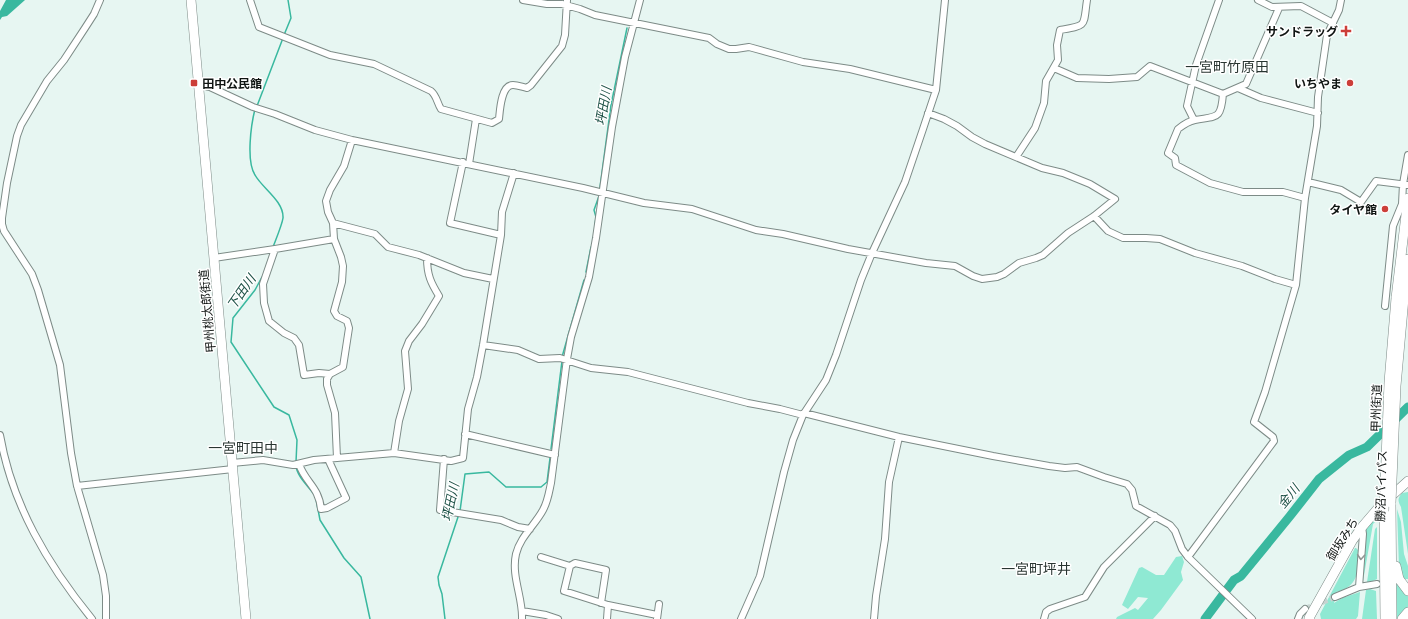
<svg xmlns="http://www.w3.org/2000/svg" width="1408" height="619" font-family="Montserrat,'Noto Sans JP',sans-serif">
	<style>
		.green { fill: #8fe9d3 }
		.water { fill: #39b89f }
		.lines { fill: none; stroke-linecap: round; stroke-linejoin: round }
		.stream { stroke: #39b89f; stroke-width: 1.5 }
		.river { stroke: #39b89f; stroke-width: 9 }
		.minor-tunnel { stroke: #c7d4d1; stroke-width: 6; stroke-dasharray: 6 3; stroke-linecap: butt }
		.minor-casing { stroke: #7d8b87; stroke-width: 8 }
		.highway-casing { stroke: #7d8b87; stroke-width: 10 }
		.minor { stroke: #fff; stroke-width: 6 }
		.highway { stroke: #fff; stroke-width: 9 }
		.highway-bridge-casing { stroke: #7d8b87; stroke-width: 10; stroke-linecap: butt }
		.highway-bridge { stroke: #fff; stroke-width: 9 }
		.oneway { stroke: #939695 }
		.poi-dot { fill: #cc3e39; stroke: #fff; stroke-width: 1.5 }
		.labels { text-anchor: middle; dominant-baseline: central; stroke-width: 3; stroke-linejoin: round; paint-order: stroke }
		.poi-label { font-size: 12px; font-weight: bold; fill: #101513; stroke: #fff; text-anchor: end }
		.street-label { font-size: 12px; fill: #101513; stroke: #fff }
		.water-label { font-size: 13px; font-style: italic; fill: #215449; stroke: #fff }
		.quarter-label { font-size: 14px; fill: #293531; stroke: #fff }
	</style>
	<rect width="100%" height="100%" fill="#e7f6f2"/>
	<!-- green -->
	<path class="green" d="M1408,492V554L1401,507C1398,501 1397,499 1402,493Z
		M1397,509L1401,522L1404,554L1408,566V579H1403L1399,568Z
		M1377,513L1376,521L1373,524L1363,581L1366,528Z
		M1377,527V579L1371,582H1367L1375,529Z
		M1355,548H1356L1359,551C1358,571 1359,587 1336,592L1334,603L1342,598L1360,592L1358,616L1356,619H1321L1320,614Z
		M1182,556L1184,562L1181,572L1183,580L1161,610L1153,619H1116L1117,617L1135,608L1138,610L1148,598L1138,597L1128,609L1122,605L1139,568L1142,567L1156,575H1164L1176,557Z
		M1396,582L1408,595V608L1400,619H1395L1394,587Z
		M1370,589L1376,591L1377,619H1362L1366,590Z"/>
	<!-- water -->
	<path class="water" d="M6,0H25L7,16L2,17L0,20V11Z"/>
	<g class="lines">
		<!-- stream -->
		<path class="stream" d="M284,35L291,18L288,0
			M257,106L283,38
			M255,109C251,125 246,161 255,175C262,188 284,201 283,218C282,225 276,239 273,247
			M600,187L611,105L627,28
			M595,225L596,217L594,210L599,196
			M586,272L591,247
			M262,277L255,290L233,318L231,342L274,407L289,415L297,440L296,462
			M562,357L584,280
			M551,449L562,361
			M296,466C297,476 307,485 313,493
			M316,499L320,520L344,558L361,577L370,619
			M460,511L465,474L489,472L506,487H541L547,482L550,458
			M445,619L442,594L439,585L438,577L459,514"/>
		<!-- river -->
		<path class="river" d="M1205,619L1234,580L1241,576L1290,516L1319,479L1349,455L1367,447L1408,407"/>
		<!-- minor-tunnel -->
		<path class="minor-tunnel" d="M1305,609L1335,597"/>
		<!-- minor casing -->
		<g class="minor-casing">
			<path id="minor" d="M100,0L94,14L85,28L64,60L47,81L21,125L17,136L7,183L2,218V224L4,231L32,274L38,290L60,365L71,453L77,486L103,575L106,596V619
				M250,0L259,27L330,55L374,64L431,91C437,96 437,103 441,109L492,123L499,119C500,110 501,85 513,85C518,85 522,87 527,88L531,85L562,46L565,35L567,0
				M523,0L547,4H562L580,9L595,15L709,38L717,44L729,49H736L749,47L803,62L850,69L936,90
				M1258,0L1272,7L1301,6L1333,23
				M1054,68L1077,78L1109,79L1137,77L1150,66L1223,94L1246,84L1279,8
				M199,85L210,87L253,107L275,114L315,130L352,140L583,188L644,203L692,209L756,230L783,234L848,249L926,263L955,266L973,276L982,279L997,277L1004,274L1019,263L1036,258L1043,255L1068,233L1094,216L1115,199L1090,184L1063,173L1042,168L985,144L972,137L957,126L944,119L928,113
				M1238,88L1261,98L1318,113
				M1223,94C1221,120 1217,116 1195,120C1189,121 1183,125 1178,129L1168,153L1175,158L1176,165L1210,183L1243,192H1283L1305,198
				M1194,120L1187,106L1196,65L1219,0
				M1016,157L1035,128L1044,103L1046,81L1058,60L1057,45L1060,30C1088,25 1083,27 1087,0
				M463,162L450,223L501,235
				M469,164L476,119
				M1308,182L1341,190L1361,202L1376,181L1408,185
				M1094,216L1108,231L1123,238H1146L1160,239L1195,253L1242,266L1275,279L1296,285
				M333,223L375,234L388,247L419,255L464,273L493,279
				M275,249L263,284L264,303L269,321L284,333L294,338L299,345L304,375L319,373L330,374L343,367L349,328L347,321L337,316L334,311L342,282L343,266L341,257L334,239L333,223L328,212L326,201L330,190L344,166L352,140
				M214,258L275,249L334,239
				M1385,306L1393,226L1402,204L1403,184L1408,155
				M483,345L518,350L539,359L560,358L591,368L628,372L748,403L780,409L803,415
				M330,374L327,379V385L335,413L337,458
				M804,413L899,437L993,456L1049,466L1065,468L1077,467L1104,477L1127,484L1132,490L1136,506L1170,525L1175,531L1182,549L1188,557L1252,619
				M465,434L555,455
				M0,435C12,505 48,565 92,619
				M394,453L399,421L408,389L405,351L409,341L422,324L439,296C431,283 427,275 427,258
				M444,459L440,510L501,520L518,527L530,529
				M232,463L263,460L293,465L314,460L394,453L451,461L463,458L468,409L477,377L483,345L501,235L502,212L514,173
				M299,464C305,482 319,487 321,509L327,508L346,498L328,459
				M77,486L233,469
				M541,557L570,566L575,563L606,570L601,603
				M1188,557L1274,441L1273,437L1254,422L1265,392L1296,285L1305,198L1317,126L1318,97L1327,35L1339,10L1341,0
				M570,566L564,591L608,605L657,615
				M1359,587L1363,534L1362,527
				M1335,597L1359,587L1377,584
				M522,611L546,615L558,619
				M522,619C523,598 511,576 516,554C520,537 535,525 543,510C548,501 549,492 551,483L567,359L571,337L589,277L596,238L612,127L625,57L640,0
				M607,619L608,605
				M657,619L659,604
				M741,619L760,576L784,472L793,440L803,415L826,380L836,355L861,280L872,253L905,182L923,129L936,90L945,0
				M874,619L876,596L885,539L889,482L899,437
				M1044,619L1046,612L1050,609L1085,597L1104,567L1155,516
				M1298,619L1300,614L1305,609"/>
		</g>
		<!-- highway casing -->
		<g class="highway-casing">
			<path id="highway" d="M191,0L246,619
				M1396,298L1408,198
				M1404,298L1408,259
				M1391,503L1392,619
				M1384,511L1385,619
				M1396,566L1399,579L1408,591
				M1310,619L1309,618L1352,541L1362,527L1380,506L1408,481
				M1402,619L1408,612"/>
		</g>
		<!-- minor -->
		<use href="#minor" class="minor"/>
		<!-- highway -->
		<use href="#highway" class="highway"/>
		<!-- highway-bridge casing -->
		<g class="highway-bridge-casing">
			<path id="highway-bridge" d="M1391,503L1396,386L1404,298
				M1384,511L1389,382L1396,298"/>
		</g>
		<!-- highway-bridge -->
		<use href="#highway-bridge" class="highway-bridge"/>
	</g>
	<!-- one-way arrows -->
	<defs><path id="oneway-chevron" d="M-2-3.5L2.5 0L-2 3.5" fill="none" stroke-width="1.6" stroke-linecap="round" stroke-linejoin="round"/></defs>
	<use class="oneway" href="#oneway-chevron" transform="translate(1361 557) rotate(94)"/>
	<!-- markers -->
	<g class="poi-dot">
		<path d="M1344 25h4v4h4v4h-4v4h-4v-4h-4v-4h4z"/>
		<rect x="190" y="79" width="8" height="8" rx="2"/>
		<circle cx="1350" cy="83" r="4"/>
		<circle cx="1385" cy="209" r="4"/>
	</g>
	<g class="labels">
		<!-- poi labels -->
		<g class="poi-label">
			<text x="1338" y="31">サンドラッグ</text>
			<text x="202" y="83" text-anchor="start">田中公民館</text>
			<text x="1342" y="83">いちやま</text>
			<text x="1377" y="209">タイヤ館</text>
		</g>
		<!-- street labels -->
		<g class="street-label">
			<text transform="translate(207 311) rotate(-95)">甲州桃太郎街道</text>
			<text transform="translate(1376 408) rotate(-88)">甲州街道</text>
			<text transform="translate(1381 486) rotate(-88)">勝沼バイパス</text>
			<text transform="translate(1342 539) rotate(-58)">御坂みち</text>
		</g>
		<!-- water labels -->
		<g class="water-label">
			<text transform="translate(603 106) rotate(-80)">坪田川</text>
			<text transform="translate(241 292) rotate(-55)">下田川</text>
			<text transform="translate(1288 496) rotate(-51)">金川</text>
			<text transform="translate(450 502) rotate(-78)">坪田川</text>
		</g>
		<!-- quarter labels -->
		<g class="quarter-label">
			<text x="1227" y="67">一宮町竹原田</text>
			<text x="243" y="448">一宮町田中</text>
			<text x="1036" y="569">一宮町坪井</text>
		</g>
	</g>
</svg>
